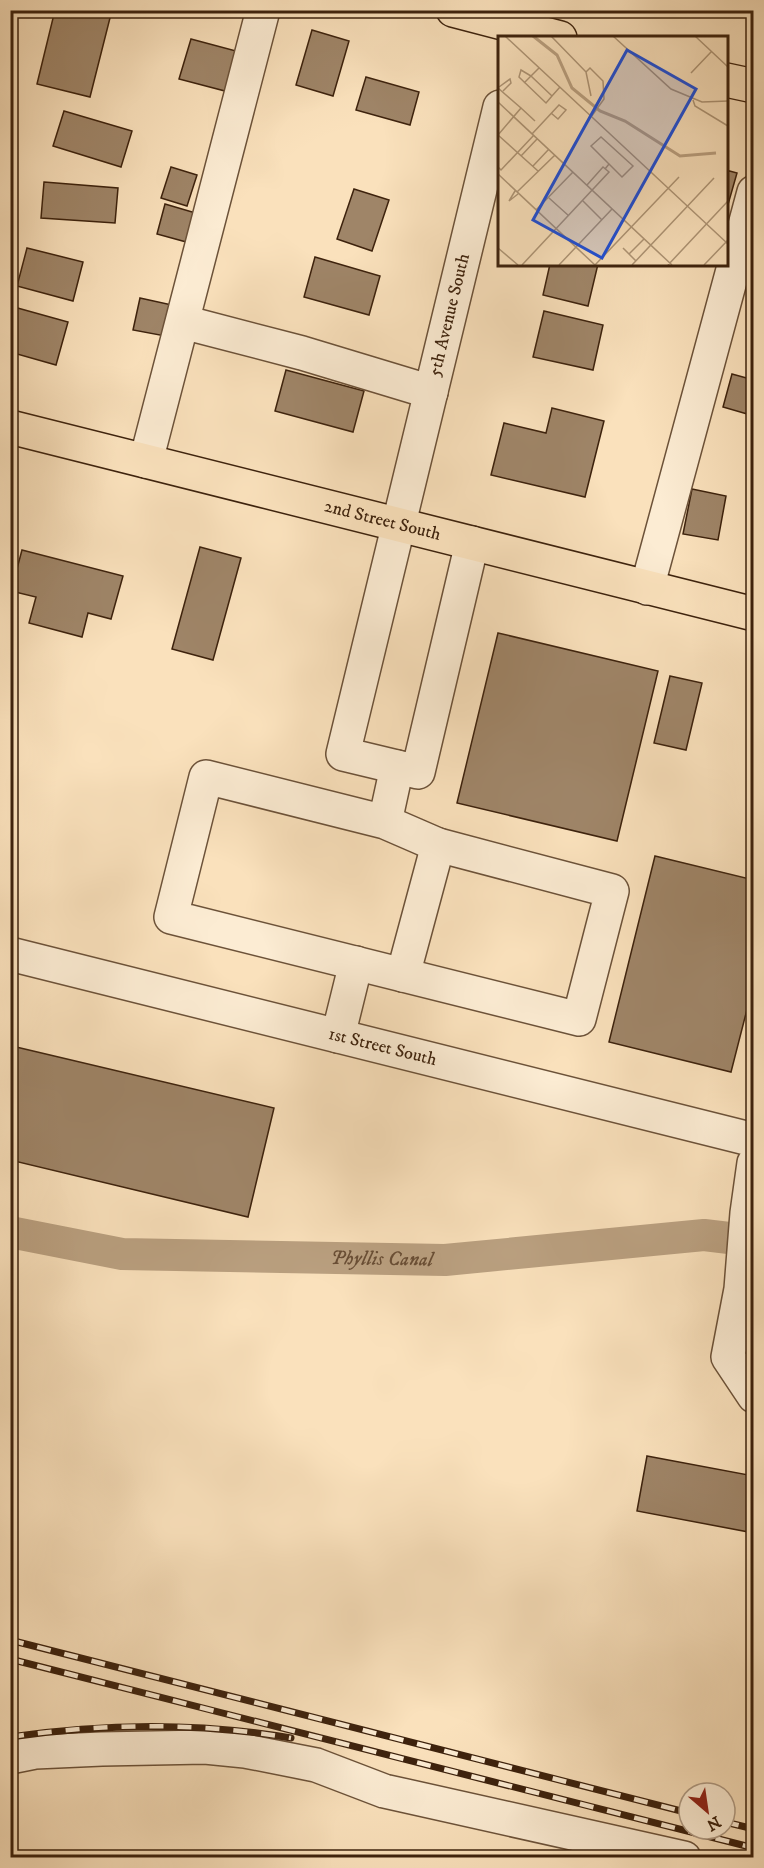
<svg xmlns="http://www.w3.org/2000/svg" width="764" height="1868" font-family="'IM FELL DW Pica',serif">
	<style>
		.lines { fill: none; stroke-linecap: round; stroke-linejoin: round }
		.canal { stroke: #baa080; stroke-width: 32 }
		.building { fill: #9f8568; stroke: #3d220d; stroke-width: 1.5 }
		.minor-casing { stroke: #6c5239; stroke-width: 36 }
		.major-casing { stroke: #3d220d; stroke-width: 36 }
		.minor { stroke: #fcecd3; stroke-width: 33 }
		.major { stroke: #fae1bc; stroke-width: 33 }
		.rail-casing { stroke: #3d220d; stroke-width: 7 }
		.rail { stroke: #fcecd3; stroke-width: 4.5; stroke-dasharray: 14; stroke-linecap: butt }
		.labels { text-anchor: middle; dominant-baseline: central; stroke-width: 6; stroke-linejoin: round; paint-order: stroke }
		.street-label { font-size: 18px; fill: #3d220d; stroke: #fcecd3 }
		.water-label { font-size: 20px; font-style: italic; fill: #694e35; stroke: #fcecd3 }
		.inset-river { fill: none; stroke: #baa080; stroke-width: 3 }
		.inset-road { fill: none; stroke: #ae9576; stroke-width: 1.5 }
		.view { fill: #1d4ed8; fill-opacity: 0.15; stroke: #1d4ed8; stroke-width: 3 }
		.inset-edge { fill: none; stroke: #3d220d; stroke-width: 3 }
	</style>
	<rect width="100%" height="100%" fill="#fae1bc"/>
	<filter id="stains"><feTurbulence type="fractalNoise" baseFrequency=".00333" numOctaves="4"/><feColorMatrix values="0 0 0 0 .2 0 0 0 0 .09 0 0 0 0 .02 0 0 0 .5 -.17"/></filter>
	<radialGradient id="worn" r=".72"><stop offset=".6" stop-color="#630" stop-opacity="0"/><stop offset="1" stop-color="#630" stop-opacity=".3"/></radialGradient>
	<g class="lines">
		<!-- canal -->
		<path class="canal" id="s1" d="M10,1232L122,1254L445,1260L704,1235L754,1241"/>
	</g>
	<!-- building -->
	<path class="building" d="M55,10H112L90,97L37,84Z
		M312,30L349,41L333,96L296,85Z
		M191,39L236,51L225,91L179,79Z
		M366,77L419,92L410,125L356,110Z
		M64,111L132,131L121,167L53,146Z
		M171,167L197,175L187,206L161,198Z
		M726,170L737,173L727,208H726Z
		M44,182L118,188L115,223L41,218Z
		M354,189L389,200L372,251L337,239Z
		M165,204L199,214L190,243L157,234Z
		M27,248L83,262L73,301L17,286Z
		M315,257L380,276L369,315L304,297Z
		M550,264H598L588,306L543,295Z
		M140,298L172,305L165,336L133,330Z
		M14,307L68,322L56,365L10,352V318Z
		M544,311L603,325L593,370L533,357Z
		M286,370L364,391L353,432L275,411Z
		M732,374L754,380V416L723,407Z
		M552,408L604,421L585,497L491,475L504,423L546,433Z
		M692,489L726,496L718,540L683,534Z
		M200,547L241,558L213,660L172,649Z
		M22,550L123,576L111,619L88,613L82,637L29,623L36,597L11,591Z
		M498,633L658,671L617,841L457,803Z
		M670,676L702,683L686,750L654,743Z
		M655,856L754,880V982L731,1072L609,1042Z
		M12,1046L274,1108L248,1217L10,1160Z
		M647,1456L754,1476V1533L637,1511Z"/>
	<g class="lines">
		<!-- minor casing -->
		<g class="minor-casing">
			<g id="minor">
				<path d="M183,322L302,353L431,392"/>
				<path d="M146,461L263,10"/>
				<path id="s2" d="M472,543L418,772L343,754L500,107"/>
				<path d="M647,588L754,192"/>
				<path d="M385,822L206,777L171,917L579,1019L612,891L438,845L385,822L397,767"/>
				<path id="s3" d="M10,954L754,1140"/>
				<path d="M403,975L438,845"/>
				<path d="M338,1036L356,963"/>
				<path d="M754,1163L747,1213L741,1289L728,1357L754,1396"/>
				<path d="M10,1757L35,1752L102,1749L205,1747L245,1751L316,1765L384,1791L684,1858"/>
			</g>
		</g>
		<!-- major casing -->
		<g class="major-casing">
			<g id="major">
				<path d="M453,10L560,38"/>
				<path d="M726,80L754,86"/>
				<path id="s4" d="M10,427L754,614"/>
			</g>
		</g>
		<!-- minor -->
		<use href="#minor" class="minor"/>
		<!-- major -->
		<use href="#major" class="major"/>
		<!-- rail casing -->
		<g class="rail-casing">
			<path id="rail" d="M10,1640L689,1813
				M10,1659L754,1848
				M10,1737C105,1723 197,1722 291,1738
				M725,1822L754,1829"/>
		</g>
		<!-- rail -->
		<use href="#rail" class="rail"/>
	</g>
	<g class="labels">
		<!-- street labels -->
		<g class="street-label">
			<text stroke="none"><textPath href="#s2" startOffset="764">5th Avenue South</textPath></text>
			<text stroke="none"><textPath href="#s4" startOffset="384">2nd Street South</textPath></text>
			<text stroke="none"><textPath href="#s3" startOffset="384">1st Street South</textPath></text>
		</g>
		<!-- water labels -->
		<g class="water-label">
			<text stroke="none"><textPath href="#s1" startOffset="374">Phyllis Canal</textPath></text>
		</g>
	</g>
	<!-- overview -->
	<g transform="translate(498 36)">
		<rect width="230" height="230" fill="#fae1bc"/>
		<path class="inset-river" d="M35,0L59,19L74,52L102,75L127,85L182,120L218,117"/>
		<path class="inset-road" d="M7,0L230,208M53,0L88,36L92,32L105,45L106,63L93,81M115,0L173,53L204,66L230,65M197,0L230,31M41,32L33,40L54,60L62,51M88,36L93,60M193,37L213,16M26,47L33,40L23,34L21,41L22,42L48,67L54,60M1,51L12,43L13,47L5,55M0,52L23,72L0,99M195,64L197,70L230,90M0,66L174,229M23,72L37,85M34,98L61,69L68,74L60,83L53,77M0,99L40,135M23,120L39,103M35,130L51,113M0,131L3,134L36,99M107,133L111,128L93,110L103,101L135,130L124,141L111,128M0,138L97,229M17,155L11,165L20,158M19,156L57,119M51,162L71,180M85,165L104,184M38,174L75,136M0,212L20,229M125,212L138,225M131,218L146,203M24,229L111,136L105,131L89,149M61,229L114,173M97,229L181,141M134,229L216,142M170,229L230,165M206,229L230,204"/>
		<path class="view" d="M129,14L198,53L104,222L35,184Z"/>
		<rect width="230" height="230" class="inset-edge"/>
	</g>
	<!-- margin -->
	<rect width="764" height="1868" fill="none" stroke="#fae1bc" stroke-width="36"/>
	<rect x="12" y="12" width="740" height="1844" fill="none" stroke="#3d220d" stroke-width="3"/>
	<rect x="18" y="18" width="728" height="1832" fill="none" stroke="#3d220d" stroke-width="1.5"/>
	<!-- north arrow -->
	<g transform="translate(707 1811) rotate(151)"><circle r="28" fill="#fcecd3" stroke="#b09b84" stroke-width="1.5"/>
	<path d="M0-4.5L10 22L0 15L-10 22Z" fill="#8f2418"/>
	<text y="-9" font-size="16" font-weight="bold" text-anchor="middle" fill="#3d220d">N</text>
	</g>
	<rect width="100%" height="100%" filter="url(#stains)"/>
	<rect width="100%" height="100%" fill="url(#worn)"/>
</svg>
